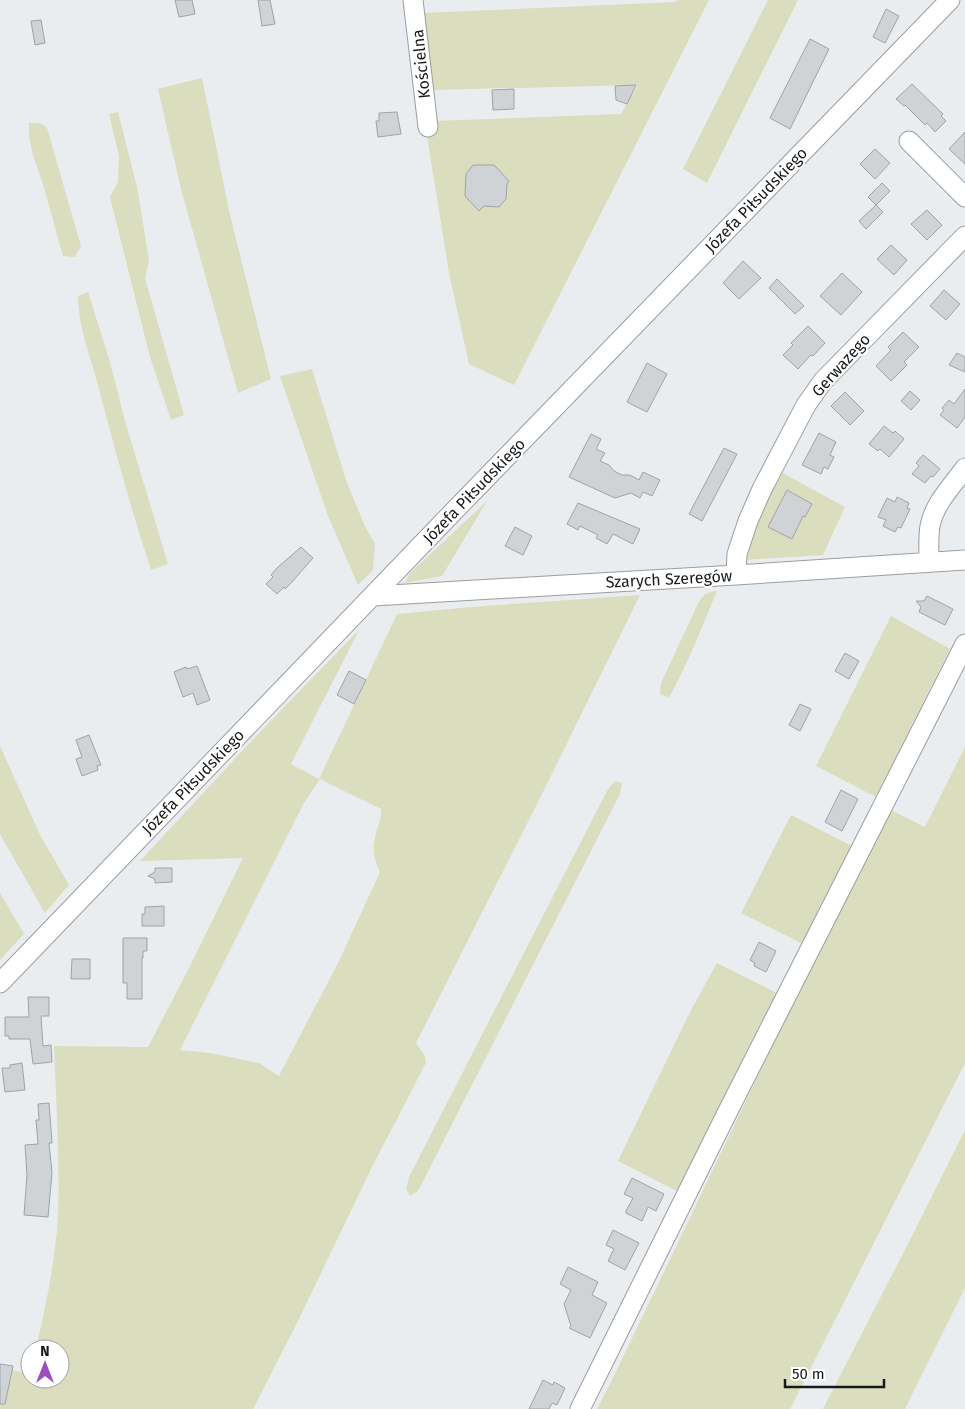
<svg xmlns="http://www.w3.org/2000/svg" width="965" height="1409" font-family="'Fira Sans',sans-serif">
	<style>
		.green { fill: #dbddbf; fill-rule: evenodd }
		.building { fill: #d0d3d6; stroke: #a0a3a6 }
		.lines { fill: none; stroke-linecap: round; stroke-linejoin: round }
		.minor-casing { stroke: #9b9ea1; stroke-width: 21 }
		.minor { stroke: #fff; stroke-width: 19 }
		.labels { text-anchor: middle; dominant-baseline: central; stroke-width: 4; stroke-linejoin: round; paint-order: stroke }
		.street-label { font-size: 16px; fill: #18191a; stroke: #fff }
	</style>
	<rect width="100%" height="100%" fill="#e9edef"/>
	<!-- green -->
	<path class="green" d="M677,0H709L514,385L469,364L449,273L427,136L434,121L621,114L638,85L430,90L422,13L676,2Z
		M768,0H798L707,183L683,169Z
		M202,78L230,215L271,379L238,393L181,189L158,89Z
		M118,112L138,191L149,261L145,278L184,415L171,420L150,357L110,197L118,182L119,156L109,114Z
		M29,123H40L47,128L81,246L75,257L63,256C56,233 51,210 44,188C38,166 27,147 29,123Z
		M88,292L110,362L125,421L168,564L151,570C131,509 114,447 98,385C90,355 78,327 78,296Z
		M312,369L347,483L364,524L375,544L373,570L358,585L328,516L280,376Z
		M781,472L845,507L823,555L744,560L756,518Z
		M487,501L442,576L405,583L410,573Z
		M717,591C702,627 688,663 669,698L660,694L661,683L695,610C701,598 703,592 717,591Z
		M640,595L539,800L416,1043L425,1056L426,1063L373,1165L297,1323L253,1409H0V1368L30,1374V1379H60V1349H36C46,1305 55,1262 58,1217C60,1160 56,1103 54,1046L148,1047L189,968L243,858L140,861L258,734L359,630L291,764L319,779L397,614L471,607ZM320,779L381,809C382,819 377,827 375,837C372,851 374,859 380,872L339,961L279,1076L259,1063L210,1053L180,1050L304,803Z
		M891,616L950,649L876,797L816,766Z
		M0,746L41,837L69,885L45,913L0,834Z
		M965,747V1063L790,1409H597L612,1380L849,886L891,810L925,827Z
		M615,781L622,783L620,794L418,1191L410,1196L406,1189L409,1177L608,789Z
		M791,815L852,846L803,944L741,913Z
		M0,893L24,934L0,960Z
		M717,963L779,994L677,1191L618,1161L690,1012Z
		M965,1130V1288L905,1409H823L912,1236Z"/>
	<!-- building -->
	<path class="building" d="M175,0H192L195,14L179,17Z
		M258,0H270L275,24L262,26Z
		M886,9L899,16L885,43L873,37Z
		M41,20L45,43L35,45L31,21Z
		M810,39L829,49L790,129L770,118Z
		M912,84L943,114L941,116L946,121L935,132L927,123L925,125L905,105L904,106L896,99Z
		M636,85L627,104L616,100L615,86Z
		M514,89V109L493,110L492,90Z
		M397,112L401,134L378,137L376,121H379V113Z
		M965,132V164L949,149Z
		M875,149L890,163L875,179L860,164Z
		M473,165H494L509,181L507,184L506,199L499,207L484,206L479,211L465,196L466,174Z
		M882,183L890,191L876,205L868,197Z
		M876,205L883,212L866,229L859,221Z
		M927,210L942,225L927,240L911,224Z
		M891,245L907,260L894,275L877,259Z
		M743,261L761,278L739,299L723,283Z
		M842,273L862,292L841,315L820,296Z
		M777,279L804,306L795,314L769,288Z
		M944,290L960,304L946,320L930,306Z
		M808,326L825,343L813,356L811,355L798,369L783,355L793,345L791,343Z
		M903,332L919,347L904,362L907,365L891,381L876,366L891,350L888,347Z
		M957,353L965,357V372L949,365Z
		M647,363L667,374L647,412L627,402Z
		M965,389V417L957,428L940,415L944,410L942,408L949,400L954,404Z
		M910,391L920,400L911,410L901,401Z
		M845,392L864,411L850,425L831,406Z
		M884,426L893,433L895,431L904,439L889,457L880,449L878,451L869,444Z
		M819,433L836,442L830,455L834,457L828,469L824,467L821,474L802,465Z
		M591,434L601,439L596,449L605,453L600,461L609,465L614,471L622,475H630L639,480L643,472L660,480L652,496L643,492L640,498L631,493L615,498L569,477Z
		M724,448L737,454L702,521L689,514Z
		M923,455L940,469L933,477L931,476L925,483L912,474L919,466L916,463Z
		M787,490L812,504L805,517L803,516L792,539L768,527Z
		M897,497L909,503L907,508L910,509L901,528L898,527L895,532L883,526L886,520L878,517L887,498L895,502Z
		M578,503L640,529L633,544L613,534L607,544L596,538L598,535L580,526L578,530L567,524Z
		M515,527L532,536L523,555L505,546Z
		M301,547L313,558L292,582L285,589L284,587L277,594L266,584L273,577L271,575L277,568Z
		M927,596L953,609L945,625L919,612L921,607L916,601H924Z
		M845,653L859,661L849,679L835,671Z
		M197,666L210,700L197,705L193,693L183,697L174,672L186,667L187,669Z
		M349,671L366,680L354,704L337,695Z
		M800,704L811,709L800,731L789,725Z
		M89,735L101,765L97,766L98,770L82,776L76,759L82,757L76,740Z
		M841,790L858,799L842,831L825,822Z
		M155,868H172V882L155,883V879L148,876L155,872Z
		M164,906V926H142V914H145V907Z
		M123,938H147V951H143V958H142V999H127V983H123Z
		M759,942L776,951L766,972L754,966L755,963L750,960Z
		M72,959H90V979H71Z
		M28,997H49V1016H41L43,1046L51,1045L52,1062L33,1064L30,1039H9V1036H5V1017H29Z
		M22,1063L25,1090L5,1092L2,1068H10V1065Z
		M49,1103L52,1143H49L52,1173L48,1217L24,1215L27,1175L25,1145L38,1144L36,1120H39L38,1104Z
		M632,1178L664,1194L656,1211L648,1207L642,1221L626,1213V1211L633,1198L624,1194Z
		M613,1230L639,1243L625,1270L608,1261L614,1249L606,1245Z
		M568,1267L598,1282L592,1295L607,1303L590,1338L569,1328L571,1326L564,1304L571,1290L560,1284Z
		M0,1364L13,1366L5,1404H0Z
		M543,1380L553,1385L554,1382L565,1388L557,1405L552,1403L549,1409H529Z"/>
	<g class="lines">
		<!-- minor casing -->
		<g class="minor-casing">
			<path id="minor" d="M413,0L428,127
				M909,141L965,197
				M929,562C929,550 928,538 930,526C934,504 952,486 965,468
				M736,575L737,554L748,521L762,489L806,405L823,381L965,236
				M373,596L736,575L965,560
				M0,983L454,511L950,0
				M580,1409L727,1113L965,644"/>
		</g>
		<!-- minor -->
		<use href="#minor" class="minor"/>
	</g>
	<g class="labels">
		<!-- street labels -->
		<g class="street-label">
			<text transform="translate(421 64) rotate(-96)">Kościelna</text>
			<text transform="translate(756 200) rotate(-46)">Józefa Piłsudskiego</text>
			<text transform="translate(841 365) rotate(-48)">Gerwazego</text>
			<text transform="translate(474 491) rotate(-46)">Józefa Piłsudskiego</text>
			<text transform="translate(669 579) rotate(-3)">Szarych Szeregów</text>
			<text transform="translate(193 782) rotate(-46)">Józefa Piłsudskiego</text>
		</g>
	</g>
	<!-- north arrow -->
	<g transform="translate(45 1364)"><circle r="24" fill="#ffffff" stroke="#a3a3a3"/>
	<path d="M0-4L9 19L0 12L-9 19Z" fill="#9c4cbc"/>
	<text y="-8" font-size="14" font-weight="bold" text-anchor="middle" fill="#18191a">N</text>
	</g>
	<!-- scale -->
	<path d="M785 1379v8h99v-8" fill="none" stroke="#18191a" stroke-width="2.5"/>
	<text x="792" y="1379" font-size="15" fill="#18191a" stroke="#ffffff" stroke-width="4" paint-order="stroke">50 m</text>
</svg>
